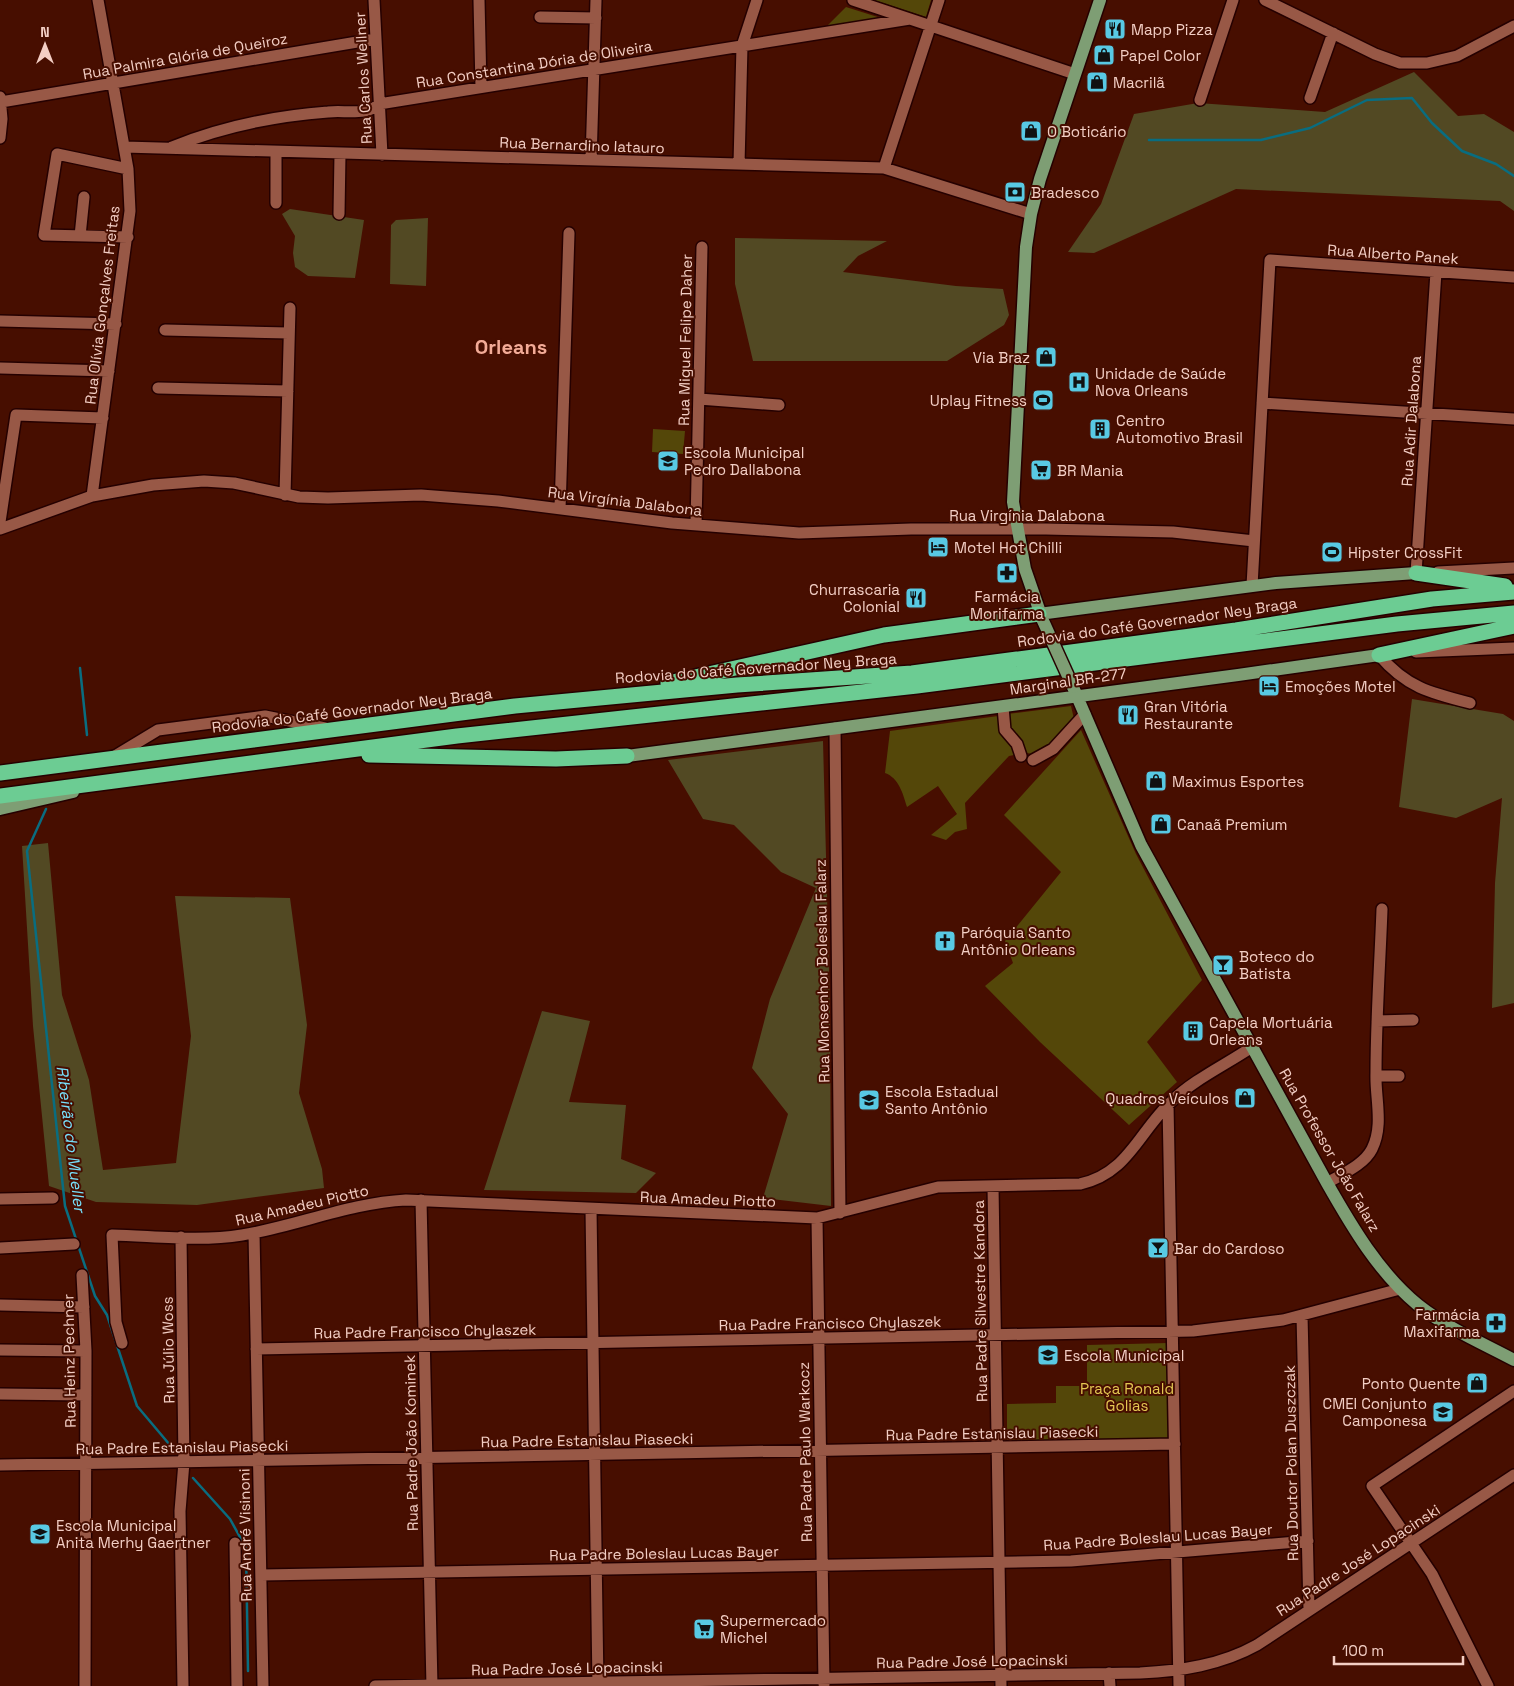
<svg xmlns="http://www.w3.org/2000/svg" width="1514" height="1686" font-family="'Space Grotesk',sans-serif">
	<style>
		.green { fill: #544709 }
		.forest { fill: #524923 }
		.lines { fill: none; stroke-linecap: round; stroke-linejoin: round }
		.stream { stroke: #096d80; stroke-width: 2.5 }
		.minor-casing { stroke: #250000; stroke-width: 14 }
		.major-casing { stroke: #250000; stroke-width: 15 }
		.highway-casing { stroke: #250000; stroke-width: 18 }
		.minor { stroke: #985846; stroke-width: 11 }
		.major { stroke: #7e9e74; stroke-width: 12 }
		.highway { stroke: #6ccc93; stroke-width: 15 }
		.major-bridge-casing { stroke: #250000; stroke-width: 15; stroke-linecap: butt }
		.major-bridge { stroke: #7e9e74; stroke-width: 12 }
		.labels { text-anchor: middle; dominant-baseline: central; stroke-width: 4; stroke-linejoin: round; paint-order: stroke }
		.poi-label { font-size: 15px; fill: #f3cec4; stroke: #470e00; text-anchor: start }
		.street-label { font-size: 15px; fill: #f3cec4; stroke: #470e00 }
		.park-label { font-size: 15px; fill: #e3c752; stroke: #470e00 }
		.water-label { font-size: 16px; font-style: italic; fill: #77e0fa; stroke: #470e00 }
		.district-label { font-size: 20px; font-weight: bold; fill: #f3ab97; stroke: #470e00 }
	</style>
	<rect width="100%" height="100%" fill="#470e00"/>
	<!-- green -->
	<path class="green" d="M874,0H931L926,17Z
		M846,7L884,19L823,30Z
		M653,429L685,431L683,454L652,452Z
		M1071,706L1074,719L1048,747L1035,755L1024,752L1011,732L1007,714Z
		M998,716L1002,735L1013,746L1014,755L1009,756L965,803L967,829L955,832L946,840L931,835L957,814L938,786L907,807C903,794 899,778 885,773L890,731Z
		M1081,730L1136,854L1202,980L1147,1042L1177,1082L1129,1125L1040,1042L985,986L1013,963L1005,941L1061,872L1004,815Z
		M1168,1343L1169,1439L1007,1442V1404L1056,1403V1386H1087V1345Z"/>
	<!-- forest -->
	<path class="forest" d="M1414,72L1458,116L1484,114L1514,132V211L1500,201L1236,189L1094,253L1068,252L1101,204L1134,114L1198,103L1325,112Z
		M290,209L364,220L355,278L308,276L295,267L293,253L295,236L282,214Z
		M428,218L426,286L390,284L391,225L396,220Z
		M735,238L887,241L858,256L843,272L956,286L1003,289L1009,315L1004,325L947,361H753L735,284Z
		M1412,699L1503,714L1514,721V1003L1492,1008L1495,883L1502,798L1456,818L1399,807Z
		M823,741L830,1010L831,1206L763,1198L788,1114L752,1068L770,999L816,888L781,872L734,825L703,819L668,760Z
		M48,843L62,995L89,1080L103,1170L176,1163L191,1036L175,896L290,898L307,1025L299,1093L322,1169L324,1188L197,1205L96,1202L49,1186L33,1026L22,846Z
		M542,1011L590,1021L569,1102L626,1105L621,1159L656,1173L636,1193L484,1190Z"/>
	<g class="lines">
		<!-- stream -->
		<path class="stream" d="M1149,140H1261L1310,128L1367,100L1412,98L1432,123L1462,151L1496,164L1514,176
			M80,668L87,735
			M46,809L27,851L65,1206L95,1296L107,1315L137,1406L175,1451
			M193,1478L230,1519L246,1548L248,1671"/>
		<!-- minor casing -->
		<g class="minor-casing">
			<path id="minor" d="M374,0L382,155
				M479,0L481,87
				M853,0L1075,74
				M1265,0L1375,54L1400,63H1427L1457,56L1514,26
				M540,17L596,18
				M0,97L2,119L0,138
				M1310,98L1333,33
				M1200,100L1233,0
				M1,102L375,39
				M124,147L884,168L1031,214
				M172,147C221,127 275,116 328,112C344,110 368,116 379,104L910,19
				M276,152V203
				M591,160L596,0
				M739,164L742,46L757,0
				M884,168L939,0
				M128,169L57,154L44,235L128,237
				M339,214L340,154
				M80,236L84,197
				M0,321L116,324
				M165,330L289,333
				M0,368L109,371
				M158,388L288,391
				M699,399L779,405
				M1262,403L1514,419
				M285,495L290,308
				M92,496L130,211L128,169L98,0
				M560,509L569,233
				M0,522L16,415L103,418
				M696,525L702,247
				M0,529L92,496L153,485L204,481L234,483L299,497L328,498L421,495L498,501L672,523L799,533L911,529H1046L1173,532L1254,541
				M1438,572L1514,568
				M1422,573H1416L1436,272
				M1252,586L1270,260L1514,277
				M1416,652L1514,648
				M1379,655C1406,687 1430,693 1470,703
				M1003,707L1005,730L1017,744L1021,756
				M835,728L840,1213
				M115,756L158,730L265,716L325,728
				M1033,760L1053,749L1085,714
				M1377,1021L1413,1020
				M1376,1076H1399
				M1168,1104L1179,1686
				M1327,1183C1342,1174 1364,1165 1372,1149C1384,1125 1375,1098 1376,1073C1376,1018 1380,964 1382,909
				M993,1186L1001,1686
				M0,1199L53,1198
				M421,1200L432,1686
				M591,1209L598,1686
				M817,1218L824,1684
				M254,1233L263,1686
				M181,1237L184,1462L180,1511L183,1686
				M0,1248L74,1244
				M82,1275L86,1351L85,1686
				M0,1305L84,1307
				M1302,1315L1309,1610
				M122,1343L116,1322L112,1235C154,1236 200,1242 242,1235C297,1226 350,1203 406,1200L817,1218L938,1187L1080,1184C1128,1174 1139,1131 1172,1101C1193,1080 1227,1064 1252,1047
				M256,1349L1193,1331L1283,1320L1400,1289
				M0,1350L86,1351
				M0,1394L86,1395
				M0,1465L1175,1444
				M235,1543L237,1686
				M261,1575L1071,1561L1308,1541
				M1109,1673L1110,1686
				M375,1686L1140,1673C1181,1671 1221,1665 1257,1645L1514,1475
				M1488,1686L1432,1574L1372,1486L1514,1391"/>
		</g>
		<!-- major casing -->
		<g class="major-casing">
			<path id="major" d="M1039,614L1276,583L1416,573
				M1043,621L1025,569L1013,502L1026,247L1031,214L1040,179L1100,0
				M1073,687L1141,845L1327,1183C1352,1227 1379,1273 1418,1305C1447,1328 1482,1343 1514,1360
				M627,756L1238,675L1379,655
				M0,809L73,792"/>
		</g>
		<!-- highway casing -->
		<g class="highway-casing">
			<path id="highway" d="M1416,573L1505,586
				M1379,655L1514,626
				M668,683L884,635L1039,614
				M369,755L556,759L627,756
				M0,773L515,706L737,685L912,673L1236,630L1432,599L1514,592
				M0,796L457,736L917,686L1397,624L1514,613"/>
		</g>
		<!-- minor -->
		<use href="#minor" class="minor"/>
		<!-- major -->
		<use href="#major" class="major"/>
		<!-- highway -->
		<use href="#highway" class="highway"/>
		<!-- major-bridge casing -->
		<g class="major-bridge-casing">
			<path id="major-bridge" d="M1044,623L1073,687"/>
		</g>
		<!-- major-bridge -->
		<use href="#major-bridge" class="major-bridge"/>
	</g>
	<!-- icons -->
	<defs>
		<g id="restaurant-square" transform="scale(1.125)"><rect x="-9" y="-9" width="18" height="18" rx="4" fill="#58c9e3" stroke="#470e00"/><path d="M-5-6h1v4h1v-4h1v4h1v-4h1v5L-1.5 .5V6h-2V.5L-5-1ZM5-6V6H3V1.5H1.5Q1.5-4 5-6Z" fill="#111"/></g>
		<g id="shop-square" transform="scale(1.125)"><rect x="-9" y="-9" width="18" height="18" rx="4" fill="#58c9e3" stroke="#470e00"/><path d="M-5-2.5h2.3a2.7 3.5 0 0 1 5.4 0H5L5.5 6h-11ZM-1.5-2.5h3a1.5 2.3 0 0 0-3 0Z" fill="#111"/></g>
		<g id="bank-square" transform="scale(1.125)"><rect x="-9" y="-9" width="18" height="18" rx="4" fill="#58c9e3" stroke="#470e00"/><path d="M-6-4H6V4H-6ZM0-2.3a2.3 2.3 0 1 0 0 4.6a2.3 2.3 0 1 0 0-4.6Z" fill="#111"/></g>
		<g id="hospital-square" transform="scale(1.125)"><rect x="-9" y="-9" width="18" height="18" rx="4" fill="#58c9e3" stroke="#470e00"/><path d="M-5-5h3v3.5h4V-5h3V5h-3V1.5h-4V5h-3Z" fill="#111"/></g>
		<g id="stadium-square" transform="scale(1.125)"><rect x="-9" y="-9" width="18" height="18" rx="4" fill="#58c9e3" stroke="#470e00"/><path d="M0-5a6.5 5 0 1 0 0 10a6.5 5 0 1 0 0-10ZM-3.5-1.8h7v3.6h-7Z" fill="#111"/></g>
		<g id="building-square" transform="scale(1.125)"><rect x="-9" y="-9" width="18" height="18" rx="4" fill="#58c9e3" stroke="#470e00"/><path d="M-4-6H4V6H1V3H-1V6H-4ZM-2.5-4.3h1.7v1.8h-1.7ZM.8-4.3h1.7v1.8H.8ZM-2.5-1h1.7V.8h-1.7ZM.8-1h1.7V.8H.8Z" fill="#111"/></g>
		<g id="school-square" transform="scale(1.125)"><rect x="-9" y="-9" width="18" height="18" rx="4" fill="#58c9e3" stroke="#470e00"/><path d="M0-5L7-2L0 1L-7-2ZM-4 1L0 2.5L4 1V4Q0 6-4 4Z" fill="#111"/></g>
		<g id="supermarket-square" transform="scale(1.125)"><rect x="-9" y="-9" width="18" height="18" rx="4" fill="#58c9e3" stroke="#470e00"/><path d="M-6-5.5h2.5l.6 2H6L4.5 2H-2.5L-4.4-4H-6ZM-1.5 3.2a1.3 1.3 0 1 0 .1 0ZM3 3.2a1.3 1.3 0 1 0 .1 0Z" fill="#111"/></g>
		<g id="hotel-square" transform="scale(1.125)"><rect x="-9" y="-9" width="18" height="18" rx="4" fill="#58c9e3" stroke="#470e00"/><path d="M-6-4.5h1.5V1H6V5H4.5V3h-9V5H-6ZM-4 0a1.8 1.8 0 1 1 3.6 0ZM.5 0V-2.5h3Q6-2.5 6 0Z" fill="#111"/></g>
		<g id="pharmacy-square" transform="scale(1.125)"><rect x="-9" y="-9" width="18" height="18" rx="4" fill="#58c9e3" stroke="#470e00"/><path d="M-2-6h4v4h4v4h-4v4h-4v-4h-4v-4h4Z" fill="#111"/></g>
		<g id="church-square" transform="scale(1.125)"><rect x="-9" y="-9" width="18" height="18" rx="4" fill="#58c9e3" stroke="#470e00"/><path d="M-1.2-6h2.4v3.5h3.3v2.4h-3.3V6h-2.4V-.1h-3.3v-2.4h3.3Z" fill="#111"/></g>
		<g id="bar-square" transform="scale(1.125)"><rect x="-9" y="-9" width="18" height="18" rx="4" fill="#58c9e3" stroke="#470e00"/><path d="M-6-5H6L.8 .8V4.5H3.5V6h-7V4.5H-.8V.8Z" fill="#111"/></g>
	</defs>
	<g fill-rule="evenodd">
		<use href="#restaurant-square" x="1115" y="29"/>
		<use href="#shop-square" x="1104" y="55"/>
		<use href="#shop-square" x="1097" y="82"/>
		<use href="#shop-square" x="1031" y="131"/>
		<use href="#bank-square" x="1015" y="192"/>
		<use href="#shop-square" x="1046" y="357"/>
		<use href="#hospital-square" x="1079" y="382"/>
		<use href="#stadium-square" x="1043" y="400"/>
		<use href="#building-square" x="1100" y="429"/>
		<use href="#school-square" x="668" y="461"/>
		<use href="#supermarket-square" x="1041" y="470"/>
		<use href="#hotel-square" x="938" y="547"/>
		<use href="#stadium-square" x="1332" y="552"/>
		<use href="#pharmacy-square" x="1007" y="573"/>
		<use href="#restaurant-square" x="916" y="598"/>
		<use href="#hotel-square" x="1269" y="686"/>
		<use href="#restaurant-square" x="1128" y="715"/>
		<use href="#shop-square" x="1156" y="781"/>
		<use href="#shop-square" x="1161" y="824"/>
		<use href="#church-square" x="945" y="941"/>
		<use href="#bar-square" x="1223" y="965"/>
		<use href="#building-square" x="1193" y="1031"/>
		<use href="#shop-square" x="1245" y="1098"/>
		<use href="#school-square" x="869" y="1100"/>
		<use href="#bar-square" x="1158" y="1248"/>
		<use href="#pharmacy-square" x="1496" y="1323"/>
		<use href="#school-square" x="1048" y="1355"/>
		<use href="#shop-square" x="1477" y="1383"/>
		<use href="#school-square" x="1443" y="1412"/>
		<use href="#school-square" x="40" y="1534"/>
		<use href="#supermarket-square" x="704" y="1629"/>
	</g>
	<g class="labels">
		<!-- poi labels -->
		<g class="poi-label">
			<text x="1131" y="29">Mapp Pizza</text>
			<text x="1120" y="55">Papel Color</text>
			<text x="1113" y="82">Macrilã</text>
			<text x="1047" y="131">O Boticário</text>
			<text x="1031" y="192">Bradesco</text>
			<text x="1030" y="357" text-anchor="end">Via Braz</text>
			<text x="1095" y="373">Unidade de Saúde<tspan x="1095" dy="17">Nova Orleans</tspan></text>
			<text x="1027" y="400" text-anchor="end">Uplay Fitness</text>
			<text x="1116" y="420">Centro<tspan x="1116" dy="17">Automotivo Brasil</tspan></text>
			<text x="684" y="452">Escola Municipal<tspan x="684" dy="17">Pedro Dallabona</tspan></text>
			<text x="1057" y="470">BR Mania</text>
			<text x="954" y="547">Motel Hot Chilli</text>
			<text x="1348" y="552">Hipster CrossFit</text>
			<text x="900" y="589" text-anchor="end">Churrascaria<tspan x="900" dy="17">Colonial</tspan></text>
			<text x="1007" y="596" text-anchor="middle">Farmácia<tspan x="1007" dy="17">Morifarma</tspan></text>
			<text x="1285" y="686">Emoções Motel</text>
			<text x="1144" y="706">Gran Vitória<tspan x="1144" dy="17">Restaurante</tspan></text>
			<text x="1172" y="781">Maximus Esportes</text>
			<text x="1177" y="824">Canaã Premium</text>
			<text x="961" y="932">Paróquia Santo<tspan x="961" dy="17">Antônio Orleans</tspan></text>
			<text x="1239" y="956">Boteco do<tspan x="1239" dy="17">Batista</tspan></text>
			<text x="1209" y="1022">Capela Mortuária<tspan x="1209" dy="17">Orleans</tspan></text>
			<text x="885" y="1091">Escola Estadual<tspan x="885" dy="17">Santo Antônio</tspan></text>
			<text x="1229" y="1098" text-anchor="end">Quadros Veículos</text>
			<text x="1174" y="1248">Bar do Cardoso</text>
			<text x="1480" y="1314" text-anchor="end">Farmácia<tspan x="1480" dy="17">Maxifarma</tspan></text>
			<text x="1064" y="1355">Escola Municipal</text>
			<text x="1461" y="1383" text-anchor="end">Ponto Quente</text>
			<text x="1427" y="1403" text-anchor="end">CMEI Conjunto<tspan x="1427" dy="17">Camponesa</tspan></text>
			<text x="56" y="1525">Escola Municipal<tspan x="56" dy="17">Anita Merhy Gaertner</tspan></text>
			<text x="720" y="1620">Supermercado<tspan x="720" dy="17">Michel</tspan></text>
		</g>
		<!-- street labels -->
		<g class="street-label">
			<text transform="translate(185 56) rotate(-10)">Rua Palmira Glória de Queiroz</text>
			<text transform="translate(534 64) rotate(-9)">Rua Constantina Dória de Oliveira</text>
			<text transform="translate(363 78) rotate(-93)">Rua Carlos Wellner</text>
			<text transform="translate(582 145) rotate(2)">Rua Bernardino Iatauro</text>
			<text transform="translate(1393 254) rotate(4)">Rua Alberto Panek</text>
			<text transform="translate(102 305) rotate(-83)">Rua Olívia Gonçalves Freitas</text>
			<text transform="translate(685 340) rotate(-89)">Rua Miguel Felipe Daher</text>
			<text transform="translate(1411 421) rotate(-86)">Rua Adir Dalabona</text>
			<text transform="translate(625 501) rotate(7)">Rua Virgínia Dalabona</text>
			<text x="1027" y="515">Rua Virgínia Dalabona</text>
			<text transform="translate(1157 622) rotate(-8)">Rodovia do Café Governador Ney Braga</text>
			<text transform="translate(756 668) rotate(-4)">Rodovia do Café Governador Ney Braga</text>
			<text transform="translate(1068 681) rotate(-8)">Marginal BR-277</text>
			<text transform="translate(352 710) rotate(-7)">Rodovia do Café Governador Ney Braga</text>
			<text transform="translate(822 971) rotate(-91)">Rua Monsenhor Boleslau Falarz</text>
			<text transform="translate(1330 1150) rotate(60)">Rua Professor João Falarz</text>
			<text transform="translate(708 1199) rotate(2)">Rua Amadeu Piotto</text>
			<text transform="translate(302 1205) rotate(-13)">Rua Amadeu Piotto</text>
			<text transform="translate(980 1301) rotate(-91)">Rua Padre Silvestre Kandora</text>
			<text transform="translate(830 1323) rotate(-1)">Rua Padre Francisco Chylaszek</text>
			<text transform="translate(425 1331) rotate(-1)">Rua Padre Francisco Chylaszek</text>
			<text transform="translate(168 1350) rotate(-91)">Rua Júlio Woss</text>
			<text transform="translate(69 1361) rotate(-91)">Rua Heinz Pechner</text>
			<text transform="translate(992 1433) rotate(-1)">Rua Padre Estanislau Piasecki</text>
			<text transform="translate(587 1440) rotate(-1)">Rua Padre Estanislau Piasecki</text>
			<text transform="translate(411 1443) rotate(-91)">Rua Padre João Kominek</text>
			<text transform="translate(182 1447) rotate(-1)">Rua Padre Estanislau Piasecki</text>
			<text transform="translate(805 1452) rotate(-91)">Rua Padre Paulo Warkocz</text>
			<text transform="translate(1291 1463) rotate(-91)">Rua Doutor Polan Duszczak</text>
			<text transform="translate(245 1535) rotate(-91)">Rua André Visinoni</text>
			<text transform="translate(1158 1537) rotate(-4)">Rua Padre Boleslau Lucas Bayer</text>
			<text transform="translate(664 1553) rotate(-1)">Rua Padre Boleslau Lucas Bayer</text>
			<text transform="translate(1358 1560) rotate(-33)">Rua Padre José Lopacinski</text>
			<text transform="translate(972 1661) rotate(-1)">Rua Padre José Lopacinski</text>
			<text transform="translate(567 1668) rotate(-1)">Rua Padre José Lopacinski</text>
		</g>
		<!-- park labels -->
		<g class="park-label">
			<text x="1127" y="1388">Praça Ronald<tspan x="1127" dy="17">Golias</tspan></text>
		</g>
		<!-- water labels -->
		<g class="water-label">
			<text transform="translate(71 1139) rotate(83)">Ribeirão do Mueller</text>
		</g>
		<!-- district labels -->
		<g class="district-label">
			<text x="511" y="347">Orleans</text>
		</g>
	</g>
	<!-- north arrow -->
	<g transform="translate(45 45)" stroke="#470e00" stroke-width="4" paint-order="stroke">
	<path d="M0-4L9 19L0 12L-9 19Z" fill="#f3cec4"/>
	<text y="-8" font-size="14" font-weight="bold" text-anchor="middle" fill="#f3cec4">N</text>
	</g>
	<!-- scale -->
	<path d="M1334 1656v8h129v-8" fill="none" stroke="#f3cec4" stroke-width="2.5"/>
	<text x="1342" y="1656" font-size="15" fill="#f3cec4" stroke="#470e00" stroke-width="4" paint-order="stroke">100 m</text>
</svg>
